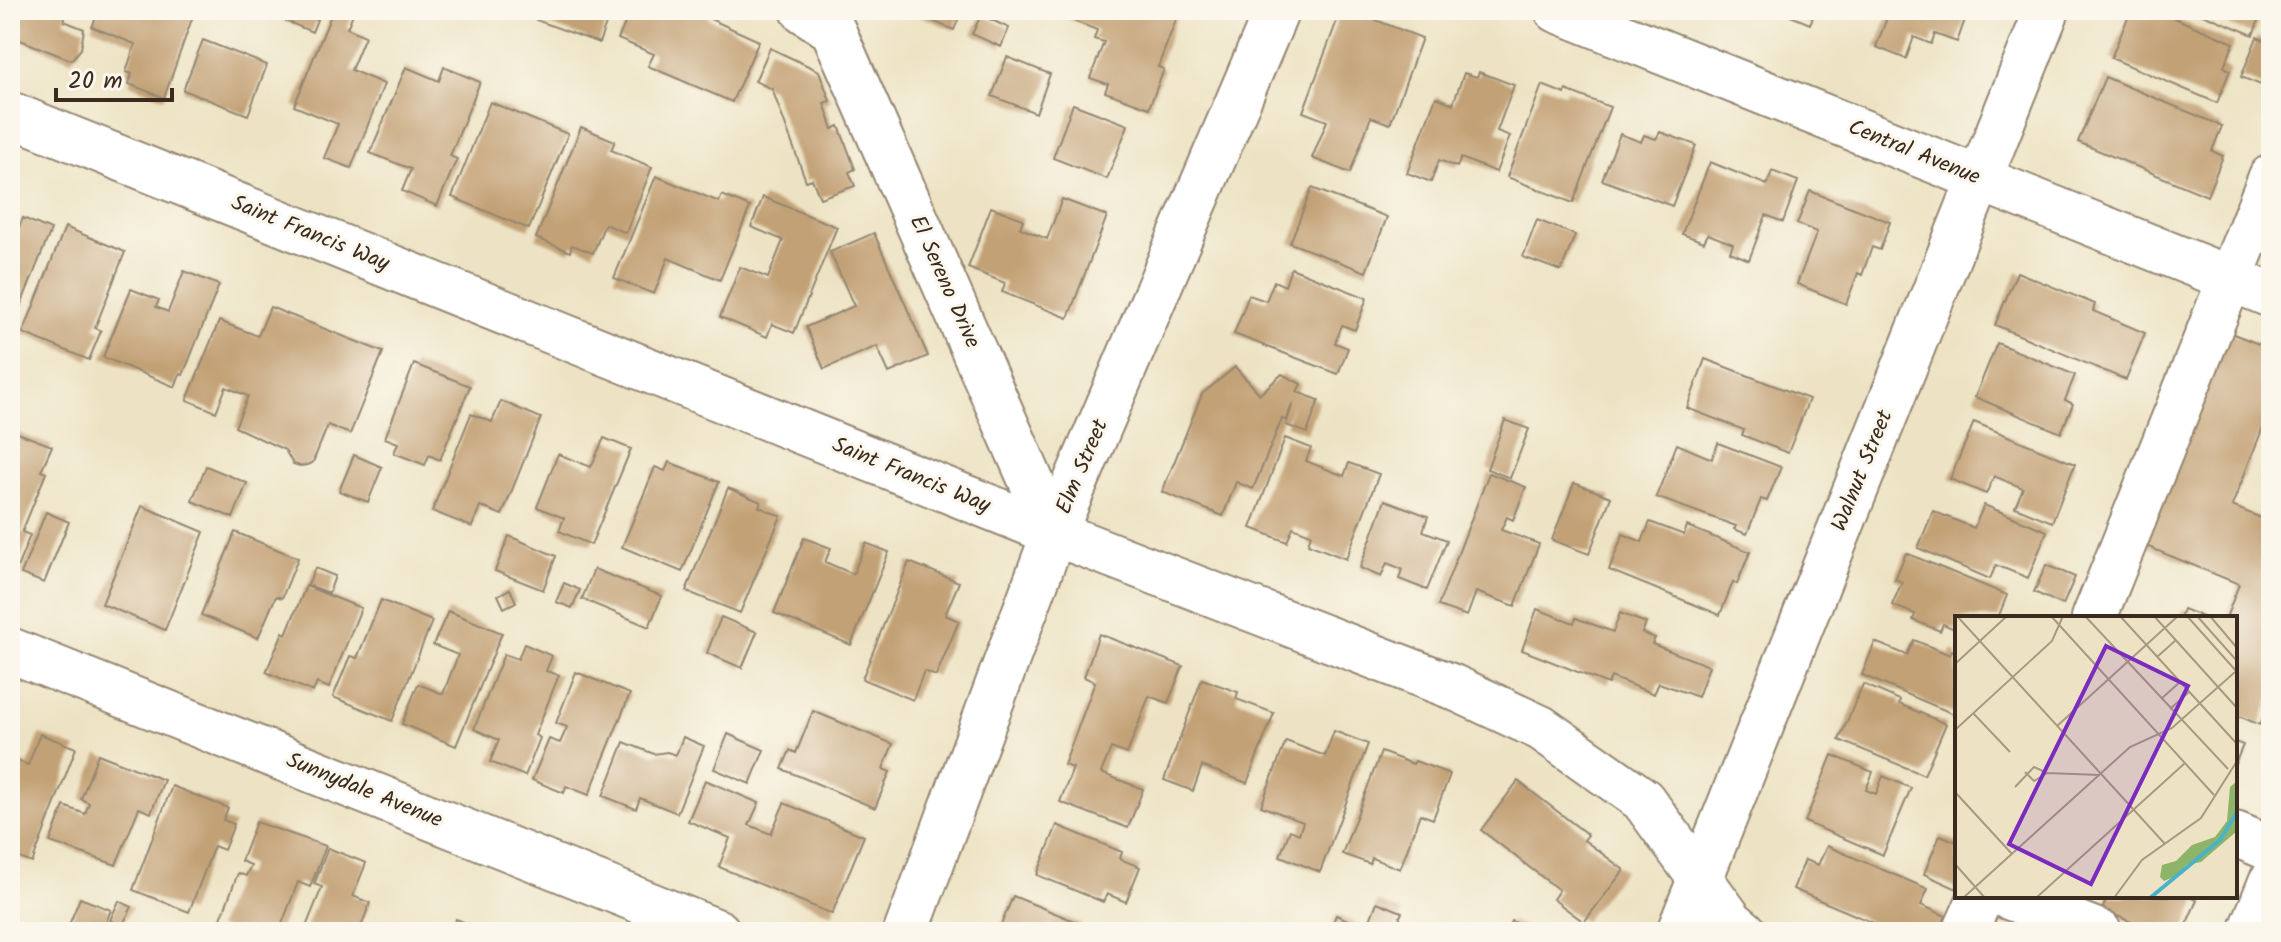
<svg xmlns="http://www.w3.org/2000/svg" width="2281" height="942" font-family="Kalam,sans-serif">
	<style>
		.building { fill: #c3a176 }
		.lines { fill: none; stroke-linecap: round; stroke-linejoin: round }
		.minor-casing { stroke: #948671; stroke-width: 48 }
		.minor { stroke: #fff; stroke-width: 44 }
		.labels { text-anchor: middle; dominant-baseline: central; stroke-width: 6; stroke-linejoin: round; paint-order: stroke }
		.street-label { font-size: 22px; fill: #3b2a1e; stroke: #fbf7ec }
		.inset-river { fill: none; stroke: #4ab2c9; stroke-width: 4 }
		.inset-road { fill: none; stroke: #a69982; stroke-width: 2 }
		.view { fill: #7b2cbf; fill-opacity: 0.15; stroke: #7b2cbf; stroke-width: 4 }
		.inset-edge { fill: none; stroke: #3b2a1e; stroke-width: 4 }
	</style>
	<rect width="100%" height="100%" fill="#fbf7ec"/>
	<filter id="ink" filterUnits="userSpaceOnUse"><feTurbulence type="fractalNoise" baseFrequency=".0125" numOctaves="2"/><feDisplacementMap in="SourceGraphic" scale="16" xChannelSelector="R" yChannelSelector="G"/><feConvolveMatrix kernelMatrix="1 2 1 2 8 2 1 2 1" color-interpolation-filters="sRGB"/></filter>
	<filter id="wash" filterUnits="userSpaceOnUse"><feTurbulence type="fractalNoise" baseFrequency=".006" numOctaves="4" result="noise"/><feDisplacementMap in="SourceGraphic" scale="32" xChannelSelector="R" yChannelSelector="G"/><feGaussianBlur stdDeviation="1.8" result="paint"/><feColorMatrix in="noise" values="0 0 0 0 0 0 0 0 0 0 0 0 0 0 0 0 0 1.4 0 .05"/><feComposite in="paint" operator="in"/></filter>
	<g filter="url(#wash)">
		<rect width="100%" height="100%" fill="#ede3c4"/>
		<g id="blocks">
			<!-- building -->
			<path class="building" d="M10,10H68L64,21L84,29L81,49L71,60L10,36Z
				M99,10H195L164,98L129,84L132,74L126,72L135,44L92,27Z
				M282,10H321L312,32L279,18Z
				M333,10H344L353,14L347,28L365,36L351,70L384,84L351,168L324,158L338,124L294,106Z
				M539,10H611L599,43L536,20Z
				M631,10H702L710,14L708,18L759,41L732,102L648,66L654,54L618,39Z
				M906,10H962L954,30Z
				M1045,10H1157L1177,17L1158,67L1164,69L1149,108L1105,92L1108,84L1090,78L1104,42L1094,39L1097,30Z
				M1341,10H1350L1422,38L1390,124L1371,117L1350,173L1312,158L1327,121L1303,112Z
				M1776,10H1816L1810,24Z
				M1847,10H1867L1864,17Z
				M1890,10H1957L1967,14L1957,42L1935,34L1931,44L1914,37L1906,59L1876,47Z
				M2131,10H2177L2174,18L2234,43L2224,67L2230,70L2217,103L2111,58Z
				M2193,10H2263L2253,35Z
				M981,15L1009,28L1001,47L972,34Z
				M2257,37L2271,43V89L2241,77Z
				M203,40L267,65L248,115L183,90Z
				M770,48L819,71L830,101L824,103L833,129L839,126L855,169L849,172L855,186L820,198L812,179L806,181L772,89L755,81Z
				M1007,57L1050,74L1036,113L992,96Z
				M406,67L439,81L444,67L480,82L450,156L457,159L437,206L402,191L411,169L370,153Z
				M1479,72L1514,85L1497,131L1510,136L1496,172L1461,158L1457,167L1439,160L1431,182L1407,173L1436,97L1453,104L1464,73L1477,77Z
				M2105,77L2222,126L2212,151L2223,156L2207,196L2078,142Z
				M1542,85L1565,94L1566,90L1610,107L1573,203L1507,177Z
				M490,102L568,134L529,229L452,197Z
				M1073,104L1128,125L1107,179L1053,158Z
				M581,127L615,141L611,150L652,167L626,233L605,224L593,253L572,245L570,252L536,238Z
				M1660,132L1696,145L1672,206L1602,180L1620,134L1641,142L1644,135L1656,139Z
				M1710,162L1767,185L1772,171L1798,181L1783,222L1766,215L1749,260L1730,252L1733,244L1708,234L1704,242L1682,234Z
				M656,176L719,202L722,195L750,207L720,280L668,258L654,294L614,278Z
				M1312,188L1387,217L1366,272L1290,243Z
				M1810,191L1890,222L1880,250L1872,247L1862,275L1858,273L1846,304L1797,284L1817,232L1797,224Z
				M763,197L837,227L794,333L772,324L767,337L720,317L740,267L768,278L783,240L751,227Z
				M1062,199L1107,216L1068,318L1002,292L1005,283L968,268L991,207L1023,219L1020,228L1047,239Z
				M23,218L51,230L14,322L10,320V237L14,239Z
				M1537,220L1575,235L1561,271L1523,257Z
				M65,227L125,252L95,328L101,331L89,360L23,333Z
				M874,233L928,356L889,373L877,346L824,369L806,327L854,306L830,252Z
				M1291,268L1367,298L1355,330L1342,325L1335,343L1348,348L1338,374L1234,334L1249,295L1266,301L1274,281L1285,286Z
				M184,271L219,285L183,375L180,374L175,387L103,357L131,289L159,300L156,307L168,312Z
				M2017,272L2095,304L2093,311L2145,333L2126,380L1995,325Z
				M270,307L383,352L350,434L328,425L313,462L307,465L300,466L293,464L285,450L235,427L248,396L226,387L216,412L187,400L219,321L258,336Z
				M2226,331L2271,349V407L2232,506L2271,522V697L2260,725L2239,716L2235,726V618H2226L2239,584L2141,544Z
				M1997,343L2075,375L2065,400L2073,404L2061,433L1975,397Z
				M1705,359L1809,399L1788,453L1742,435L1744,430L1687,408Z
				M414,364L470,386L440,460L429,455L425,465L394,453L398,443L385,438Z
				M1235,367L1260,394L1282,374L1301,384L1297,392L1319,400L1307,433L1286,425L1293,403L1286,420L1282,419L1253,489L1236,482L1223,516L1162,492L1202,394Z
				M501,401L541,418L502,515L480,506L472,527L432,511L471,414L492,422Z
				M1505,420L1529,429L1510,478L1487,469Z
				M1974,422L2075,464L2052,522L2015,507L2023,488L1994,476L1986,494L1950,479Z
				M13,431L52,446L41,471L46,473L22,532L30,535L15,573L10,571V439Z
				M604,438L631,449L591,545L559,531L564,518L537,507L558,454L591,467Z
				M1285,438L1311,448L1306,461L1344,476L1349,463L1379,474L1346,559L1308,544L1311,534L1293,527L1287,542L1251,528Z
				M1718,443L1781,467L1767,501L1761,499L1747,534L1734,529L1736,526L1656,497L1677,444L1712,459Z
				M354,455L382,467L368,502L339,491Z
				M669,462L719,482L682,572L622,547L655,467L665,471Z
				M206,466L247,483L233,518L192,501Z
				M1489,473L1526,487L1513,520L1507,517L1501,530L1539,544L1515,606L1476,592L1467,616L1438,606Z
				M1574,483L1611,497L1589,554L1552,540Z
				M728,488L761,502L759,507L781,516L740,613L686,591Z
				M1385,500L1428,516L1423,531L1447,540L1427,590L1399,579L1402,569L1387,563L1381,577L1360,568Z
				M1984,505L2047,531L2028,578L1996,565L1990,579L1918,548L1933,511L1974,528Z
				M142,506L204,532L165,630L102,604Z
				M46,512L69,522L44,583L21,574Z
				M1650,522L1684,535L1687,526L1750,552L1737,584L1733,582L1720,615L1609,570L1623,534L1642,542Z
				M235,532L298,558L282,598L276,596L258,638L201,615Z
				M509,536L556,556L543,590L495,571Z
				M804,538L831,548L825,562L853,574L866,543L889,552L851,645L774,613Z
				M1906,553L2007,595L1998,618H1957V630L1943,624L1940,631L1913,620L1915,614L1892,605L1902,582L1895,579Z
				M909,562L959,582L945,615L959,621L936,676L924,671L913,700L862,679Z
				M2046,565L2075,577L2063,605L2034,592Z
				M315,568L335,576L329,593L308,585Z
				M594,569L662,596L649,627L582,599Z
				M564,583L580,590L572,608L556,602Z
				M306,586L361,608L329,688L317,683L313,692L266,672L283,632L286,634Z
				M510,589L516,602L504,608L498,595Z
				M381,600L432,621L392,721L333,697L350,656L357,658Z
				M1537,609L1574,623L1576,618L1613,632L1620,613L1646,623L1642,633L1655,638L1652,644L1709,666L1698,697L1659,683L1654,694L1611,677L1608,684L1522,650Z
				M2183,609L2205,618H2180Z
				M448,611L502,633L456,746L402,724L418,684L443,694L458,655L433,645Z
				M721,617L757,632L742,668L707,653Z
				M1099,634L1183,666L1168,703L1149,696L1127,754L1111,748L1101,773L1143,789L1128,828L1060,802L1073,768L1064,765L1095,682L1084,677Z
				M1914,640L1950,655L1952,650L1957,652L1956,715L1862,675L1875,642L1907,655Z
				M524,644L552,656L546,671L559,675L535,735L540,738L525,776L490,762L499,740L474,729L504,654L518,659Z
				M576,672L630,694L589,795L566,786L564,793L532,780L549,739L560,743L567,727L556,723Z
				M1202,679L1238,692L1236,699L1274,713L1247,783L1202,766L1193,791L1164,780Z
				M1863,684L1900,700L1899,704L1946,724L1924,775L1839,740Z
				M813,711L893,744L883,769L890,772L875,808L782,769L790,750L796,753Z
				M1334,731L1368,744L1320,872L1280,856L1290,830L1299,834L1303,822L1261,806L1286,741L1325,756Z
				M40,734L76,748L32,863L10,854V758L28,765Z
				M728,734L764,750L750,784L714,769Z
				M683,737L704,746L677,813L640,798L636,809L603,796L624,742L654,754L667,752L676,755Z
				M2235,742L2243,745L2235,764Z
				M1381,752L1413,764L1415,761L1450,774L1433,819L1420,814L1400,869L1372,858L1370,864L1342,854Z
				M98,754L164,780L151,813L139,808L116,865L50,842L64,806L85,814L89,803L81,799Z
				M1832,755L1873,772L1866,790L1876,794L1883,776L1911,788L1883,855L1805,822Z
				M705,780L759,803L749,825L771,834L784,803L864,836L832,914L719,867L730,838L688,821Z
				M1518,781L1588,835L1584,840L1624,870L1584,922L1553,899L1559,890L1481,830Z
				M172,786L228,808L223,820L234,824L224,850L214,846L189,912L133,890Z
				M256,822L326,846L310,887L298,882L279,932H231L218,927L238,873L246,876L251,865L241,861Z
				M1057,825L1122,852L1120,859L1140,867L1126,902L1107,894L1103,902L1037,875Z
				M1940,835L1957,842V889L1924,874Z
				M1827,846L1928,889L1921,905L1946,916L1940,932H1895L1793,889L1805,860L1818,865Z
				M328,848L366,863L353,896L370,903L359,932H304L322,887L314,884Z
				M1013,896L1082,924L1079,932H998Z
				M2108,896H2186L2197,900L2183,932H2156L2102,910Z
				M80,898L111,910L102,932H66Z
				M119,901L132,907L122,926L110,920Z
				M1377,902L1402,912L1394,932L1369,923Z
				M1336,915L1376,932H1329Z
				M456,919L489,932H451Z
				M1511,921L1539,932H1506Z"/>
		</g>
	</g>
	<g filter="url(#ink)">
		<use href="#blocks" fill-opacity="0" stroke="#948671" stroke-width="2"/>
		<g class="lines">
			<!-- minor casing -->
			<g class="minor-casing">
				<path id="minor" d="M803,10L833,30
					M1557,10L2271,295
					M833,30L1054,533
					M10,114L1054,533L1453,687L1541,728L1643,800L1731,921L1744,932
					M2094,618L2271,177
					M10,650L718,932
					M2235,834L2271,849
					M2006,896L2099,932
					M906,932L1054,533L1277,10
					M1679,932L2047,10
					M1965,932L1981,896
					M2251,932L2271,882"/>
			</g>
			<!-- minor -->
			<use href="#minor" class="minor"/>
		</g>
	</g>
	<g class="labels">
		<!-- street labels -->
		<g class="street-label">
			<text transform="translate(1914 153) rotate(22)">Central Avenue</text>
			<text transform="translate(310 234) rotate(22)">Saint Francis Way</text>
			<text transform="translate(944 282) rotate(66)">El Sereno Drive</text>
			<text transform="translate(1083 467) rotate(-67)">Elm Street</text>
			<text transform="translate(1863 471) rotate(-68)">Walnut Street</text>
			<text transform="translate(911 476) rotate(22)">Saint Francis Way</text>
			<text transform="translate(364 791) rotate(22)">Sunnydale Avenue</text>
		</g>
	</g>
	<!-- overview -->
	<g transform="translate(1955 616)">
		<rect width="282" height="282" fill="#ede3c4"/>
		<path d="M282,165V215L246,246L231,249L228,257L209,265L205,261L207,249L221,245L237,229L260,221L272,205L275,171Z" fill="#8eb469"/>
		<path class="inset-river" d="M195,282L265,224L282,196"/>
		<path class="inset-road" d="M2,0L210,228M96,0L259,179M130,0L273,153M165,0L282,128M199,0L282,92M232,0L282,56M242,0L282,45M255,0L282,32M202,41L221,24M0,48L52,0M206,83L225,66M215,93L234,76M18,97L55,136M102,110L223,0M0,114L97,25L108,0M70,156L79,165L92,157M60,171L79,151L92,157L145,159M0,176L57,238M0,248L30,282M8,282L175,131L217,112L280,56M81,282L230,147M159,282L187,244L246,202L282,145"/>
		<path class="view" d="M151,30L233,70L136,268L54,228Z"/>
		<rect width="282" height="282" class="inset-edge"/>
	</g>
	<!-- margin -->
	<rect width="2281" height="942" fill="none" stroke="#fbf7ec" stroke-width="40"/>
	<!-- scale -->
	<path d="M56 88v12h116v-12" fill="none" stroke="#3b2a1e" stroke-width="4"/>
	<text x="68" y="88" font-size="24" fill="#3b2a1e" stroke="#fbf7ec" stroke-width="6" paint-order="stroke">20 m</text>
</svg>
